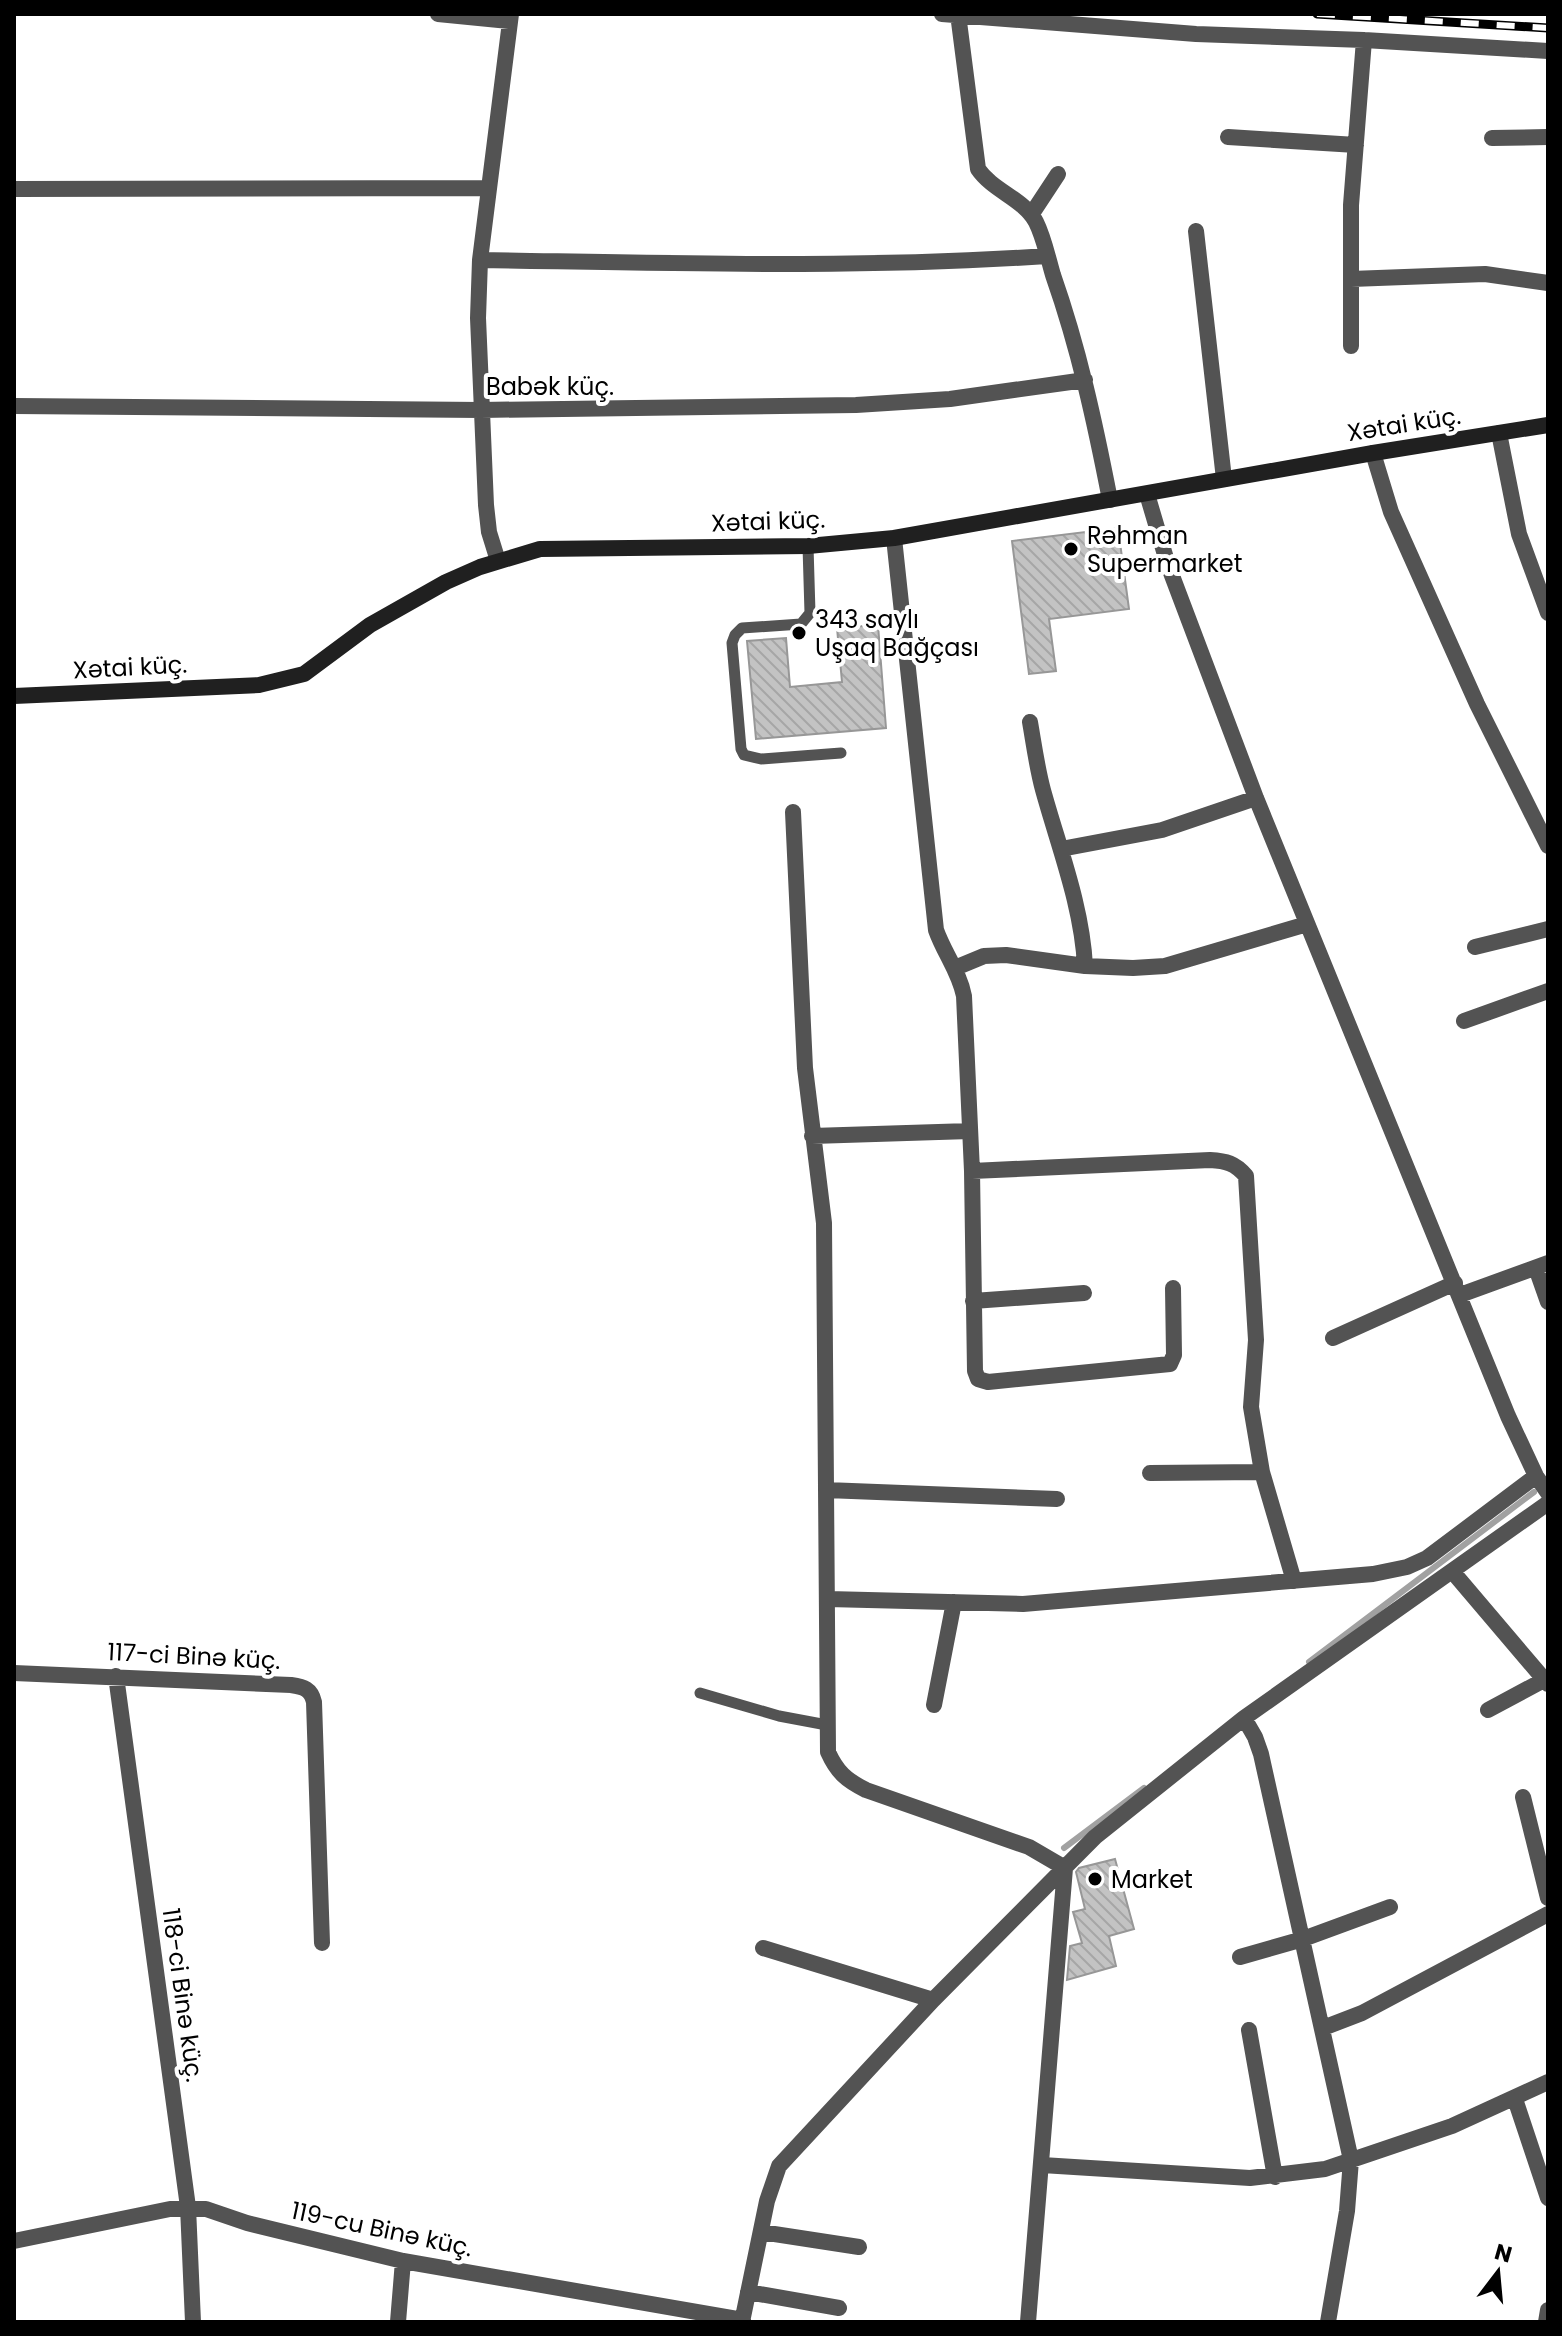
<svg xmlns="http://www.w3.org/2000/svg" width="1562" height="2336" font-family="Poppins,sans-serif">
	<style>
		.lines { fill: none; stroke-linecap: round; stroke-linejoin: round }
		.stream { stroke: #a1a1a1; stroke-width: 6 }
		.building { fill: url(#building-back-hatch); stroke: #979797; stroke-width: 2 }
		.lane { stroke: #535353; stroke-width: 11 }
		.street { stroke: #535353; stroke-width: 16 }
		.secondary { stroke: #202020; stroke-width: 16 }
		.rail-casing { stroke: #000; stroke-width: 9 }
		.rail { stroke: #fff; stroke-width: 6; stroke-dasharray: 18; stroke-linecap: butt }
		.poi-dot { fill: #000; stroke: #fff; stroke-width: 3 }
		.labels { text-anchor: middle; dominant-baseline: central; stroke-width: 8; stroke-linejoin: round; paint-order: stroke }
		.street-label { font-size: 24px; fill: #000; stroke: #fff }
		.poi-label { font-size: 24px; fill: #000; stroke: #fff; text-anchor: start }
	</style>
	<defs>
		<pattern id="building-back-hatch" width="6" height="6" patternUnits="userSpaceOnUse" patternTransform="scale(2)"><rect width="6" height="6" fill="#c3c3c3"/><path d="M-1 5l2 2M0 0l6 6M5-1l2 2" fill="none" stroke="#a6a6a6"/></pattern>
	</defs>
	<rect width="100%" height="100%" fill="#fff"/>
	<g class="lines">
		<!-- stream -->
		<path class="stream" d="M1309,1662L1534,1492
			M1064,1848L1144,1788"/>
	</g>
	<!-- building -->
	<path class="building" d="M1118,528L1129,609L1049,619L1056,671L1029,674L1012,541Z
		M878,625L886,728L756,739L747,641L786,638L790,687L842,682L837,628Z
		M1115,1859L1134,1929L1109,1936L1116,1966L1067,1980L1070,1946L1082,1943L1073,1912L1085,1909L1076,1872L1079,1868Z"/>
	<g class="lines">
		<!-- lane -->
		<path class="lane" d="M808,546L810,613L801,624L742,628L735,635L732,643L741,749L744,755L761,759L841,753
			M700,1693L779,1716L827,1725"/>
		<!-- street -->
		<path class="street" d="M438,14L509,21
			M942,14L1196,34L1364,40L1548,51
			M958,14L978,169C993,191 1024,199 1036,222C1044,238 1048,258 1053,275C1079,349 1095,423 1110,500
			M1228,137L1356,145
			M1492,138L1548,137
			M14,189L488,188
			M1031,215L1058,174
			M1196,231L1224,479
			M480,260C669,263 858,269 1047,256
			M1351,279L1485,274L1548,283
			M1351,346V205L1364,40
			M14,406L481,410L856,405L950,399L1085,380
			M1499,433L1519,534L1548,613
			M1373,453L1391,512L1477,704L1548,846
			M1147,494L1168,565L1256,798L1508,1416L1536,1476L1548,1493
			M894,538L936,930C944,953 959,971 964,996L972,1171L975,1371L978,1379L988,1382L1170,1364L1174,1355L1173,1288
			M498,561L489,532L486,505L478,318L480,260L511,14
			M1030,722C1034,745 1037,768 1043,790C1059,848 1082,906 1085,966
			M793,812L805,1068L824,1223L828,1752C837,1772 846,1780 866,1790L1029,1847L1065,1868
			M1061,849L1162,830L1256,798
			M1475,947L1548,929
			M955,968L984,956L1006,955L1085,966L1133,968L1165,966L1307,924
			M1464,1021L1548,991
			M812,1136L970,1131
			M972,1171L1210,1160C1226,1161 1235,1163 1246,1176L1256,1340L1251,1407L1262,1472L1294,1581
			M1536,1268L1548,1302
			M1460,1295L1548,1263
			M973,1301L1084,1293
			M1333,1338L1455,1283
			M1150,1473L1262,1472
			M826,1490L1057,1499
			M1452,1571L1548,1684
			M828,1599L1023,1604L1373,1574L1407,1567L1427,1558L1536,1476
			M14,1673L291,1685C304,1687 311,1689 314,1702L322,1943
			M116,1676L188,2207L193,2322
			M934,1705L954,1602
			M1488,1710L1544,1680
			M1244,1718L1255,1737L1261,1754L1351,2160L1347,2211L1328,2322
			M1523,1797L1548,1898
			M763,1948L933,2000
			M1240,1957L1303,1939L1390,1907
			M1323,2028L1362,2013L1548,1914
			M1249,2030L1275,2177
			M1515,2099L1548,2198
			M1042,2165L1250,2178L1325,2169L1452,2126L1548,2082
			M761,2232L859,2247
			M14,2241L170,2209H206L247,2223L403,2261L743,2320
			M748,2292L839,2308
			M398,2322L403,2261
			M742,2322L767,2201L779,2166L933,2000L1095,1837L1244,1718L1548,1503
			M1028,2322L1065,1868
			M1546,2322L1548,2310"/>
		<!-- secondary -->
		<path class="secondary" d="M14,696L259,685L304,674L370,625L446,582L480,567L540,549L808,546L894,538L1373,453L1548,425"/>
		<!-- rail casing -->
		<g class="rail-casing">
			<path id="rail" d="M1317,14L1548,28"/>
		</g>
		<!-- rail -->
		<use href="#rail" class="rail"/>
	</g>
	<!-- markers -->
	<g class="poi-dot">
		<circle cx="1071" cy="549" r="8"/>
		<circle cx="799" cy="633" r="8"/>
		<circle cx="1095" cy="1879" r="8"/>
	</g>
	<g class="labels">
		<!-- street labels -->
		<g class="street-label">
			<text x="550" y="386">Babək küç.</text>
			<text transform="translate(1404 424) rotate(-9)">Xətai küç.</text>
			<text transform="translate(768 521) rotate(-2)">Xətai küç.</text>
			<text transform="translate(130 667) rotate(-3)">Xətai küç.</text>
			<text transform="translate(194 1656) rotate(3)">117-ci Binə küç.</text>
			<text transform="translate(183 1995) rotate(82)">118-ci Binə küç.</text>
			<text transform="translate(382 2229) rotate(12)">119-cu Binə küç.</text>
		</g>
		<!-- poi labels -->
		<g class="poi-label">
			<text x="1087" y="535">Rəhman<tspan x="1087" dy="28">Supermarket</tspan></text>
			<text x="815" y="619">343 saylı<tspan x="815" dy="28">Uşaq Bağçası</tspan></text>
			<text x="1111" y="1879">Market</text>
		</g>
	</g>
	<!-- border -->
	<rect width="1562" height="2336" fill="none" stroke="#000000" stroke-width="32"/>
	<!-- north arrow -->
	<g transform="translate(1498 2272) rotate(16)" stroke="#ffffff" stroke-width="6" paint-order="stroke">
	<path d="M0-6L14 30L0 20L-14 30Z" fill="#000000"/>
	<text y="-12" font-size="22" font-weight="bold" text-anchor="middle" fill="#000000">N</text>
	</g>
</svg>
